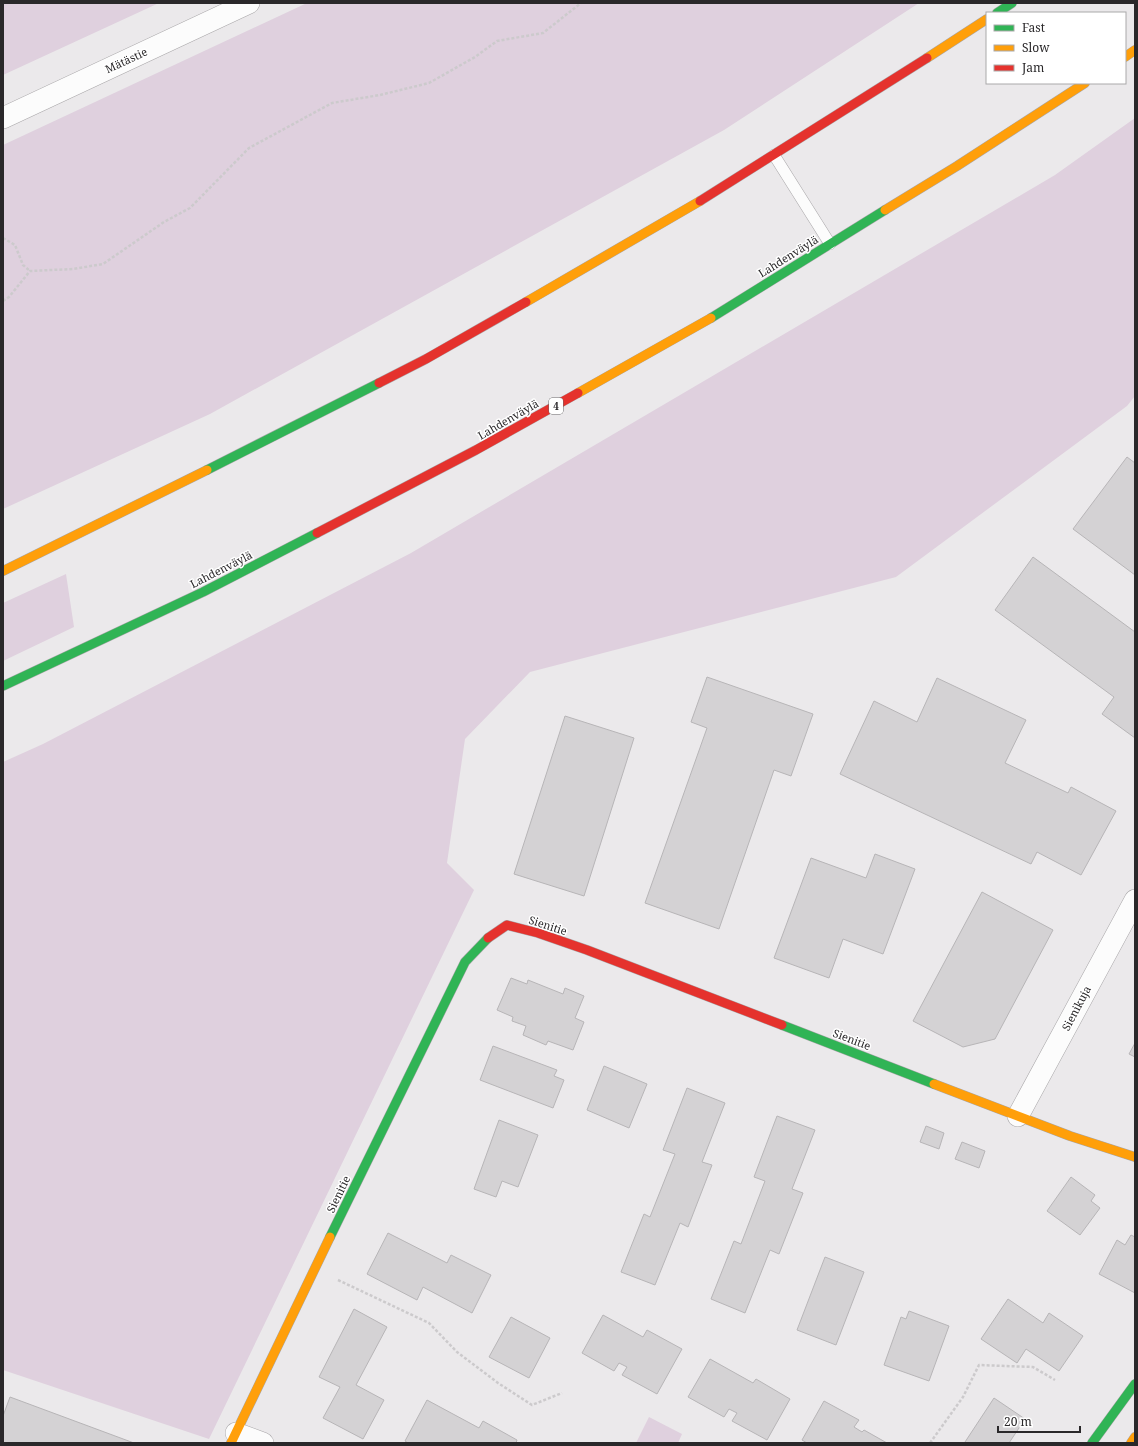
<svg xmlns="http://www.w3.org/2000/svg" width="1138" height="1446" font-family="'Noto Serif',serif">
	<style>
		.green { fill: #dfd0de }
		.building { fill: #d4d2d4; stroke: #b7b5b7 }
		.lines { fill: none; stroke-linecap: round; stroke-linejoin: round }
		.lane-casing { stroke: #a8a6a8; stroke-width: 12 }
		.street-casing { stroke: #a8a6a8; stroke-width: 22 }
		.fast-casing { stroke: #a8a6a8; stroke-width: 10 }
		.slow-casing { stroke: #a8a6a8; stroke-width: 10 }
		.jam-casing { stroke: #a8a6a8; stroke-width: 10 }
		.path { stroke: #cccacc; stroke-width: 2.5; stroke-dasharray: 3 2; stroke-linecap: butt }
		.lane { stroke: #fcfcfc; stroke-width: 11 }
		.street { stroke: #fcfcfc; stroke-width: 21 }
		.fast { stroke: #30b455; stroke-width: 9 }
		.slow { stroke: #ff9f0a; stroke-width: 9 }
		.jam { stroke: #e5322d; stroke-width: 9 }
		.labels { text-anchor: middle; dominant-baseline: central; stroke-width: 3; stroke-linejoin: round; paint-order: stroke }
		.shield { fill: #fff; stroke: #6a686a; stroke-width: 1 }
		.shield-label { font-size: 10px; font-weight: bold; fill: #2a282a }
		.street-label { font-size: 11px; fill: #2a282a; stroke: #fff }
	</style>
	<rect width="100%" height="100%" fill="#ebe9eb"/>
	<!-- green -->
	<path class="green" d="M3,3H159L3,75Z
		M307,3H919L724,130L210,414L3,509V145Z
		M1135,118V396L1127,406L896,577L530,672L465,739L447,863L474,890L209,1439L3,1370V762L43,744L411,553L1055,175Z
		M66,574L74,627L3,661V603Z
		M649,1417L682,1434L678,1443H636Z"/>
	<!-- building -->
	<path class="building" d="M1127,457L1135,463V575L1073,529Z
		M1033,557L1135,632V738L1102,714L1114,697L995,610Z
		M707,677L813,714L791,776L774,770L719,929L645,903L707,728L691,722Z
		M937,678L1026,720L1005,763L1068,793L1071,787L1116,811L1081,875L1037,852L1031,864L840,774L874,701L917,722Z
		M565,716L634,738L584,896L514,874Z
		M875,854L915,869L883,954L843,939L829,978L774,958L811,858L866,878Z
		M982,892L1053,930L995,1039L963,1047L913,1021Z
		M511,978L527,984L528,980L563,994L565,988L584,996L575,1018L584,1022L573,1050L548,1041L546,1045L523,1035L526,1026L512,1021L513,1017L497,1010Z
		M1135,1043V1057L1129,1054Z
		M493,1046L557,1070L554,1076L564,1080L553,1108L480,1080Z
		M604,1066L647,1084L629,1128L587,1110Z
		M687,1088L725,1103L702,1162L712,1165L688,1227L680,1223L655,1285L621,1272L644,1214L650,1217L675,1154L663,1150Z
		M777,1116L815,1130L792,1189L803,1193L779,1254L770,1250L745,1313L711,1299L734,1241L741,1244L765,1181L754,1177Z
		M499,1120L538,1135L518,1187L502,1181L496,1197L474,1189Z
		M926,1126L944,1133L939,1149L920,1142Z
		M962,1142L985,1151L979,1168L955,1159Z
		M1071,1177L1095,1195L1091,1201L1100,1208L1080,1235L1047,1211Z
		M388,1233L447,1263L451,1255L491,1275L472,1313L423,1287L417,1300L367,1274Z
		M1131,1235L1135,1237V1293L1099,1274L1117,1240L1125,1245Z
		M825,1257L864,1272L836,1345L797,1330Z
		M1008,1299L1043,1323L1049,1313L1083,1336L1059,1371L1026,1349L1017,1363L981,1339Z
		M354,1309L387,1327L356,1385L384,1400L363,1439L323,1418L340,1387L319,1377Z
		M909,1311L949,1326L929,1381L884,1365L901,1317L906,1319Z
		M603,1315L643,1337L647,1330L682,1349L657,1394L622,1375L627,1367L619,1363L614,1371L582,1353Z
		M511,1317L550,1338L529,1378L489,1357Z
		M710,1359L753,1383L756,1379L790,1399L767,1440L732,1421L737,1413L729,1409L724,1417L688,1397Z
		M10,1397L134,1443H3V1416Z
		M994,1398L1025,1419L1009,1443H966L965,1442Z
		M427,1400L479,1428L483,1421L517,1440L516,1443H408L405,1441Z
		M824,1401L859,1420L854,1427L862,1432L864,1430L887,1443H807L802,1440Z"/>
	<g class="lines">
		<!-- lane casing -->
		<g class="lane-casing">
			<path id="lane" d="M774,155L830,244"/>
		</g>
		<!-- street casing -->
		<g class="street-casing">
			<path id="street" d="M3,118L249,3
				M1018,1116L1135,900
				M236,1433L263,1443"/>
		</g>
		<!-- fast casing -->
		<g class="fast-casing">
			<path id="fast" d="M997,13L1012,3
				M711,318L885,210
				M207,470L379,383
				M3,686L203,592L317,533
				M782,1025L934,1084
				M330,1237L465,962L488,938
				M1092,1443L1135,1384"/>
		</g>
		<!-- slow casing -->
		<g class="slow-casing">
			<path id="slow" d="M1125,57L1135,50
				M927,58L987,19
				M885,210L957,166L1085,83
				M526,302L700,201
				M578,393L711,318
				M3,571L207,470
				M934,1084L1070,1136L1135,1157
				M231,1443L330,1237
				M1131,1443L1135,1437"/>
		</g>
		<!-- jam casing -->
		<g class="jam-casing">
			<path id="jam" d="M700,201L927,58
				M379,383L426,359L526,302
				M317,533L476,450L578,393
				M488,938L507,925L538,933L587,950L782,1025"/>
		</g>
		<!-- path -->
		<path class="path" d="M3,238L15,245L23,265L30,271
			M3,301L9,297L30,271L73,269L103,264L164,222L190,208L249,148L332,103L380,95L429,83L475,57L497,41L543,33L581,3
			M338,1280L429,1323L457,1352L498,1383L532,1405L562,1393
			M930,1443L963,1397L979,1365L1033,1367L1055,1380"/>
		<!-- lane -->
		<use href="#lane" class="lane"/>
		<!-- street -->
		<use href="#street" class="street"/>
		<!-- fast -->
		<use href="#fast" class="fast"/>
		<!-- slow -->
		<use href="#slow" class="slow"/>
		<!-- jam -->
		<use href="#jam" class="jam"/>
	</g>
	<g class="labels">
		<!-- shield labels -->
		<rect class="shield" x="549" y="398" width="14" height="16" rx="3"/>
		<g class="shield-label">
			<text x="556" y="406">4</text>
		</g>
		<!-- street labels -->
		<g class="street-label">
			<text transform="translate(126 60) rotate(-25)">Mätästie</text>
			<text transform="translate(788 256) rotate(-32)">Lahdenväylä</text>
			<text transform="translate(508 419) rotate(-30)">Lahdenväylä</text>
			<text transform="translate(221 569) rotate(-27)">Lahdenväylä</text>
			<text transform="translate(548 925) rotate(18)">Sienitie</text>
			<text transform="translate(1076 1008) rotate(-62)">Sienikuja</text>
			<text transform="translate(852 1039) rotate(21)">Sienitie</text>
			<text transform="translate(338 1194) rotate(-64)">Sienitie</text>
		</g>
	</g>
	<!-- border -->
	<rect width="1138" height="1446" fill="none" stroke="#2a282a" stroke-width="8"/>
	<!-- legend -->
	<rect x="986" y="12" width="140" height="72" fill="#ffffff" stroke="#aaa9aa"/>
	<rect x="994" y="25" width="20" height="6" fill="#30b455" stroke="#aaa9aa"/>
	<text x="1022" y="32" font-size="12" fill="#2a282a">Fast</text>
	<rect x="994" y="45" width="20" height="6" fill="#ff9f0a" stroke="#aaa9aa"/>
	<text x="1022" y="52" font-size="12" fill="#2a282a">Slow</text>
	<rect x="994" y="65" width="20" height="6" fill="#e5322d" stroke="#aaa9aa"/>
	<text x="1022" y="72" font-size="12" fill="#2a282a">Jam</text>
	<!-- scale -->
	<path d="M998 1426v6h82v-6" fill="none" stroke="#2a282a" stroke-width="2"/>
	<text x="1004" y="1426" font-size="12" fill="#2a282a" stroke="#ffffff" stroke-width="3" paint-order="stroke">20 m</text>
</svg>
